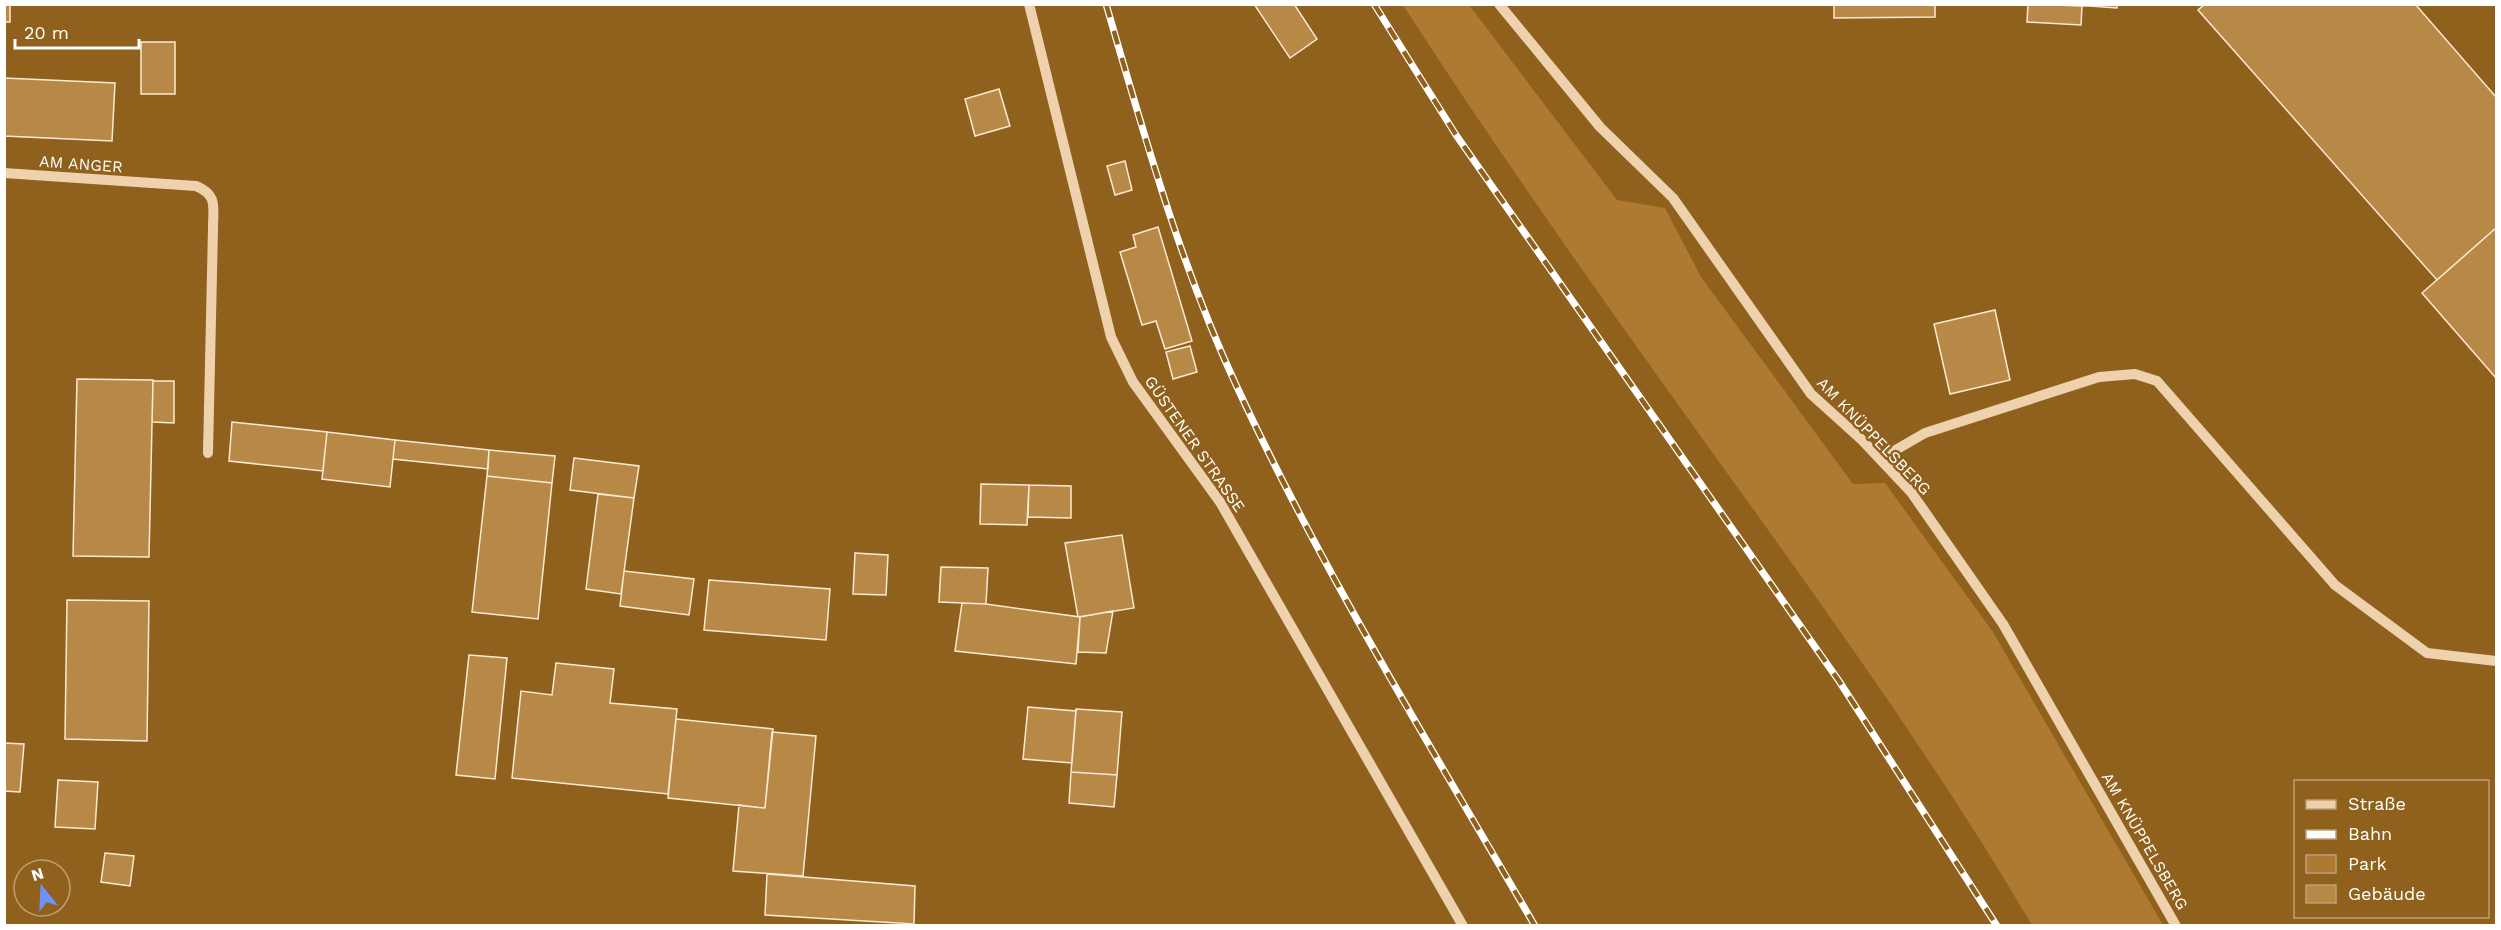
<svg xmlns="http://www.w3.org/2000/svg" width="2501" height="930" font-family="'Work Sans',sans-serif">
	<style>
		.green { fill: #ae7931 }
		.building { fill: #b88846; stroke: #fae9d3; stroke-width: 1.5 }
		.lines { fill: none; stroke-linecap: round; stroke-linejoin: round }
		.minor { stroke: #eed2ad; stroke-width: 10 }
		.rail-casing { stroke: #fff; stroke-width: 7 }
		.rail { stroke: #90611d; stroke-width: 4.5; stroke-dasharray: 14; stroke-linecap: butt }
		.labels { text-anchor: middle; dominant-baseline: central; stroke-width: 5; stroke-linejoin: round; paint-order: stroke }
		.street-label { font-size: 16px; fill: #fff; stroke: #90611d }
	</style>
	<rect width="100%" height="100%" fill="#90611d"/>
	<!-- green -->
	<path class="green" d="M1403,5H1469L1617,200L1665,208L1701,277L1853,484L1885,483L1993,632L2163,925H2032C1946,779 1847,640 1748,502C1630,338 1512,174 1403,5Z"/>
	<!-- building -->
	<path class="building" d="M4,4H10V22H4Z
		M1254,4H1294L1317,39L1290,58Z
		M1834,4H1935V17L1834,18Z
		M2028,4L2082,6L2081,25L2027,22Z
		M2061,4H2117V8Z
		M2205,4H2415L2496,97V228L2437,280L2198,10Z
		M141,42H175V94H141Z
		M4,78L115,83L112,141L4,136Z
		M999,89L1010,126L975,136L965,99Z
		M1125,161L1132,190L1115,195L1107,166Z
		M1158,227L1192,341L1165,349L1156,321L1142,325L1120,252L1136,247L1133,235Z
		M2496,228V378L2422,293Z
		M1995,310L2010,380L1950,394L1934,324Z
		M1190,346L1197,372L1173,379L1166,352Z
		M77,379L153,380L149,557L73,556Z
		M153,381H174V423L152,422Z
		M232,422L327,432L323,471L229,461Z
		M327,432L395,440L390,487L322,479Z
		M395,440L489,450L488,469L393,459Z
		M489,450L555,456L552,483L487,476Z
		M574,458L639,466L634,498L570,490Z
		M487,476L552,483L538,619L472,612Z
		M981,484L1029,485L1027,525L980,524Z
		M1029,485L1071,486V518L1028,517Z
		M598,494L634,498L621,594L586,589Z
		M1122,535L1134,608L1078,617L1065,543Z
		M855,553L888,555L886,595L853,594Z
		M941,567L988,568L986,604L939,602Z
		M624,571L694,579L689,615L620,606Z
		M709,580L830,589L826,640L704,630Z
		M67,600L149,601L147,741L65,739Z
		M962,603L986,604L1080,617L1076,664L955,651Z
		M1113,611L1106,653L1078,652L1080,617Z
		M469,655L507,658L495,779L456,775Z
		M556,663L614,669L610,703L677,709L668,794L512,778L521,691L552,695Z
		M1028,707L1076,711L1072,763L1023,759Z
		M1076,709L1122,712L1117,775L1071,772Z
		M676,719L773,729L765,808L668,798Z
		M772,732L816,736L803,876L733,871L739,805L765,808Z
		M4,743L24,744L20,792L4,791Z
		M1071,772L1117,775L1114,807L1069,803Z
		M58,780L98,782L95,829L55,827Z
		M105,853L134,856L130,886L101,882Z
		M767,874L915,886L914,924L765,915Z"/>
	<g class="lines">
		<!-- minor -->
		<path class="minor" d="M1029,4L1111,337L1133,382L1220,502L1463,926
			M1499,4L1600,127L1673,198L1811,394L1862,440L1911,492L2003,624L2176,926
			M4,173L196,186C218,195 213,207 213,228L208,453
			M1880,459L1925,433L2099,377L2135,374L2157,381L2335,585L2427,653L2496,661"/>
		<!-- rail casing -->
		<g class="rail-casing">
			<path id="rail" d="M1106,4C1144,134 1180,265 1237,387C1323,573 1432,748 1535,926
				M1374,4L1456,135L1839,681L1997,926"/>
		</g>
		<!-- rail -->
		<use href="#rail" class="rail"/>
	</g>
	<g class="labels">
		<!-- street labels -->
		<g class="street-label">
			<text transform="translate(81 164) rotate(4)">AM ANGER</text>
			<text transform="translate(1874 436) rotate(46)">AM KNÜPPELSBERG</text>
			<text transform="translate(1195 444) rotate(55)">GÜSTENER STRASSE</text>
			<text transform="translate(2145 841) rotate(60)">AM KNÜPPELSBERG</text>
		</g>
	</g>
	<!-- border -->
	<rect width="2501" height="930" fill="none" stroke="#ffffff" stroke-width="12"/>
	<!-- legend -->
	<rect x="2294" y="780" width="195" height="138" fill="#90611d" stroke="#bca077" stroke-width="1.5"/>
	<rect x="2306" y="800" width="30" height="9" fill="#eed2ad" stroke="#bca077" stroke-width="1.5"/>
	<text x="2348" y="810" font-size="18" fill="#ffffff">Straße</text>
	<rect x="2306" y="830" width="30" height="9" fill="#ffffff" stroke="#bca077" stroke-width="1.5"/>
	<text x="2348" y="840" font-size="18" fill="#ffffff">Bahn</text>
	<rect x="2306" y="855" width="30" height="18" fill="#ae7931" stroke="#bca077" stroke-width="1.5"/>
	<text x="2348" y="870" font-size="18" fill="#ffffff">Park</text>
	<rect x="2306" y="885" width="30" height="18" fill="#b88846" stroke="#bca077" stroke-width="1.5"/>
	<text x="2348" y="900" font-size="18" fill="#ffffff">Gebäude</text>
	<!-- north arrow -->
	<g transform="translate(42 888) rotate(342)"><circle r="28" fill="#90611d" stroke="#bca077" stroke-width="1.5"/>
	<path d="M0-4.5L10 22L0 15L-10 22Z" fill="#6c92fd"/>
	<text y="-9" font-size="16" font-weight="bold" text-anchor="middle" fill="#ffffff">N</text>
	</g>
	<!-- scale -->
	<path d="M15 39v9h124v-9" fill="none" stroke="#ffffff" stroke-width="3"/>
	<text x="24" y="39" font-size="18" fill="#ffffff" stroke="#90611d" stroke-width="4.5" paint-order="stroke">20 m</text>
</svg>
